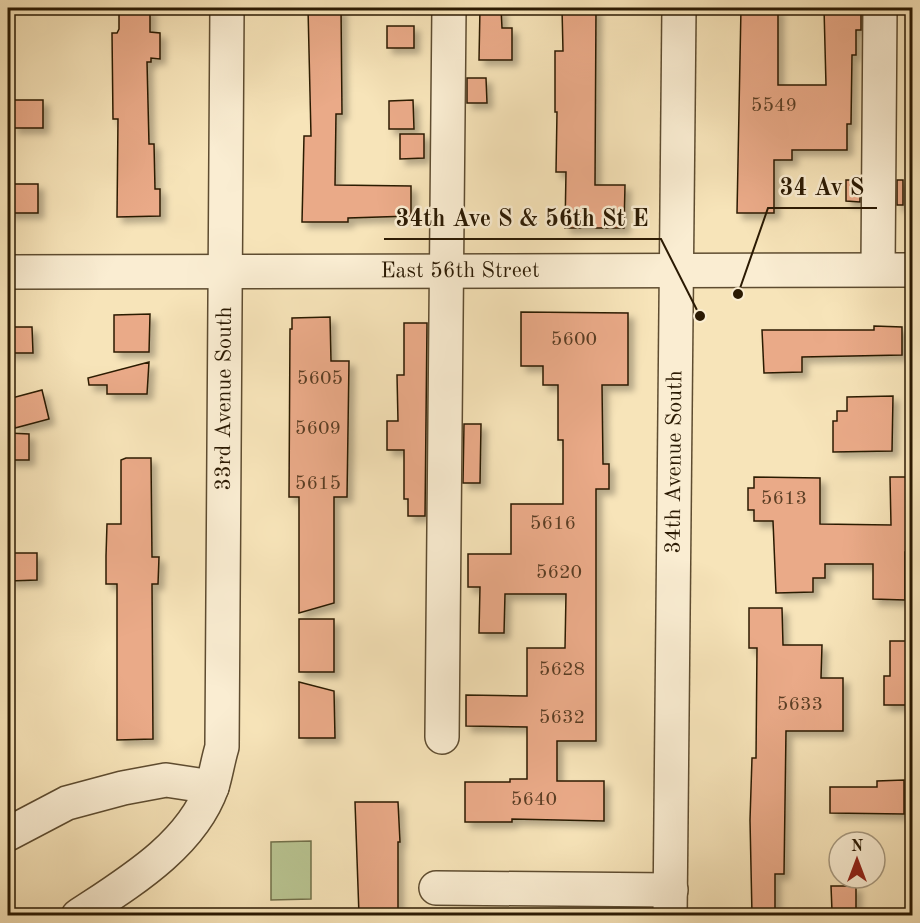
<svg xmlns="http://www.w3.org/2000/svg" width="920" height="923" font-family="'Old Standard TT',serif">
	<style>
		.green { fill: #b9c592; stroke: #72704a; stroke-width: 1.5 }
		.building { fill: #eaaa88; stroke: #2b1a03; stroke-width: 1.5; filter: url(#shadow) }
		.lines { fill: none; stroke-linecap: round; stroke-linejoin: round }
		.minor-casing { stroke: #5e4c30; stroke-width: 36 }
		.minor { stroke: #faedd2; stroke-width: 33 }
		.labels { text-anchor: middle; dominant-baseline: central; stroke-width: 5; stroke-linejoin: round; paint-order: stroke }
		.number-label { font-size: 20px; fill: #5b3e24 }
		.street-label { font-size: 22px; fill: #2b1a03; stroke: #faedd2 }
		.leader { fill: none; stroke: #2b1a03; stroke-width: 2 }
		.callout-dot { fill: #2b1a03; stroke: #faedd2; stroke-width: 2 }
		.callout-label { font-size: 24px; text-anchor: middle; font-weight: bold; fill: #2b1a03; stroke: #faedd2; stroke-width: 5; stroke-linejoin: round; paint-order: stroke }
	</style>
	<defs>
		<filter id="shadow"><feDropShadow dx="5.5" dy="5.5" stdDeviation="3" flood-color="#0004"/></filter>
	</defs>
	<rect width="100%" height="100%" fill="#f7e4b9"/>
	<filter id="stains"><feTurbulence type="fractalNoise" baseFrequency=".00333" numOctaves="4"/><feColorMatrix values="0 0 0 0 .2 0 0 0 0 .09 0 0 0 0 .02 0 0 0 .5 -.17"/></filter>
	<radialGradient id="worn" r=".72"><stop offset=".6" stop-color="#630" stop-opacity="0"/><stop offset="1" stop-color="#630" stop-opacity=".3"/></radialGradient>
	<!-- green -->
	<path class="green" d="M311,841V899L271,900V842Z"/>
	<!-- building -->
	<path class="building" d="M119,8H150V32L160,33V59L151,58V62H147L149,144H154L155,189H160V216L117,217L118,119H113L112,33H117L119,29Z
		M308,8H341L342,114H336L335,185L411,186V216L348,218V222H302L304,136H311Z
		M480,8H501L502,28H512V60H479Z
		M562,8H596L595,185H625L624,228H565L566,172H556L557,112H555V51H563Z
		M741,8H778V85H826L824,8H861V30H856V55H852L851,124H847V150H792V160H774V213H737Z
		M387,26H414V48H387Z
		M467,78H486L487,103H467Z
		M13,100H43V128H13Z
		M413,100L414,129H389V101Z
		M400,134H424V158L400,159Z
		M846,180H860V202L846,201Z
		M897,180H903V205H897Z
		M8,184H38V213H8Z
		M521,312L628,313V385H602L603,464H609V489H596V741H557V781H604V821L512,819V822H465V782H510V779H527V727L466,726V695L527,696V648H565L566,594H505L504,633H479L480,587H468V554H511V504H563V440H558V385H543V366H521Z
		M150,314L149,352H114V315Z
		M330,317L331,361H349L347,497H334V603L299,613V497H289L290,329H292V318Z
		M404,323H427L425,516H408V499H404V450H387V421H398L397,375H404Z
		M874,326L902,327V355L802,357V372L764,373L762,330H874Z
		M8,327H32L33,353H8Z
		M149,362L147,394H107V385H89L88,378Z
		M42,390L49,419L15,428L8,399Z
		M893,396L892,451L833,452V421H837V411H847V397Z
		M464,424H481L480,483H463Z
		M8,433L29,434V460H8Z
		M126,458H151L152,557H159L158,584H152L153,739L117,740V584H106V556L107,524H121V460Z
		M754,477L820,478V524L891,525L890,477H912V552H905V600L873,599V564H825V578H813V592L776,593L773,521H754V510H748V488H754Z
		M10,553H37V580L9,581Z
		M749,608H782L783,645H822L821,678H843V731H786L784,874H775V915H752L750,820L752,758H756L757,648H749Z
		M299,619H334V672H299Z
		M890,641H912V705H884V676H890Z
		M299,682L334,691L335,738H299Z
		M904,780V814L830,813V787H877V781Z
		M355,802H398L400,842H398V915H359Z
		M831,886H856V911H832Z"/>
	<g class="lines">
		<!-- minor casing -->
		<g class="minor-casing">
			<g id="minor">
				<path d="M878,269L880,8"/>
				<path id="s1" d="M8,272L912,270"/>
				<path d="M442,737L449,8"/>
				<path d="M8,834L67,803L123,788L166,780L212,787"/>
				<path d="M436,888L671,890"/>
				<path id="s2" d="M78,916C128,883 191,846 212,787C216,774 218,760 222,747L227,8"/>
				<path id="s3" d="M670,916L679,8"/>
			</g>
		</g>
		<!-- minor -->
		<use href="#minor" class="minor"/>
	</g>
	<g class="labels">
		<!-- number labels -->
		<g class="number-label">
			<text x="774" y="106">5549</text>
			<text x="574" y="340">5600</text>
			<text x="320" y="379">5605</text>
			<text x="318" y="429">5609</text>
			<text x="318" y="484">5615</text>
			<text x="784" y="499">5613</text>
			<text x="553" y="524">5616</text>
			<text x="559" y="573">5620</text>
			<text x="562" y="670">5628</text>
			<text x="800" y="705">5633</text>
			<text x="562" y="718">5632</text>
			<text x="534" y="800">5640</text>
		</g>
		<!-- street labels -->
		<g class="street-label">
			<text stroke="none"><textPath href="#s1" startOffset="452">East 56th Street</textPath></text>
			<text stroke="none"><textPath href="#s2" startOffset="579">33rd Avenue South</textPath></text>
			<text stroke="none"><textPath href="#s3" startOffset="454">34th Avenue South</textPath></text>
		</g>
	</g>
	<!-- callouts -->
	<path class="leader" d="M738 294L768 208H877M700 316L661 239H384"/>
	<g class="callout-dot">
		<circle cx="738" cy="294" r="6"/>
		<circle cx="700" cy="316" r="6"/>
	</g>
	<g class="callout-label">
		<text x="822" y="195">34 Av S</text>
		<text x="522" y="226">34th Ave S &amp; 56th St E</text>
	</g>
	<!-- margin -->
	<rect width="920" height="923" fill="none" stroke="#f7e4b9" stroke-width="30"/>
	<rect x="9" y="9" width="902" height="905" fill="none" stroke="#2b1a03" stroke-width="3"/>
	<rect x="15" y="15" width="890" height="893" fill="none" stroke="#2b1a03" stroke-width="1.5"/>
	<!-- north arrow -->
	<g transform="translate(857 860)"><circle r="28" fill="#faedd2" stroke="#a7997f" stroke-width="1.5"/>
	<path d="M0-4.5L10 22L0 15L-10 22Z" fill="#8f2418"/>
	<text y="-9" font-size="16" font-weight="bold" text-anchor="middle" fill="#2b1a03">N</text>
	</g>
	<rect width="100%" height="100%" filter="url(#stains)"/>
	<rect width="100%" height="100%" fill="url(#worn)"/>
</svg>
